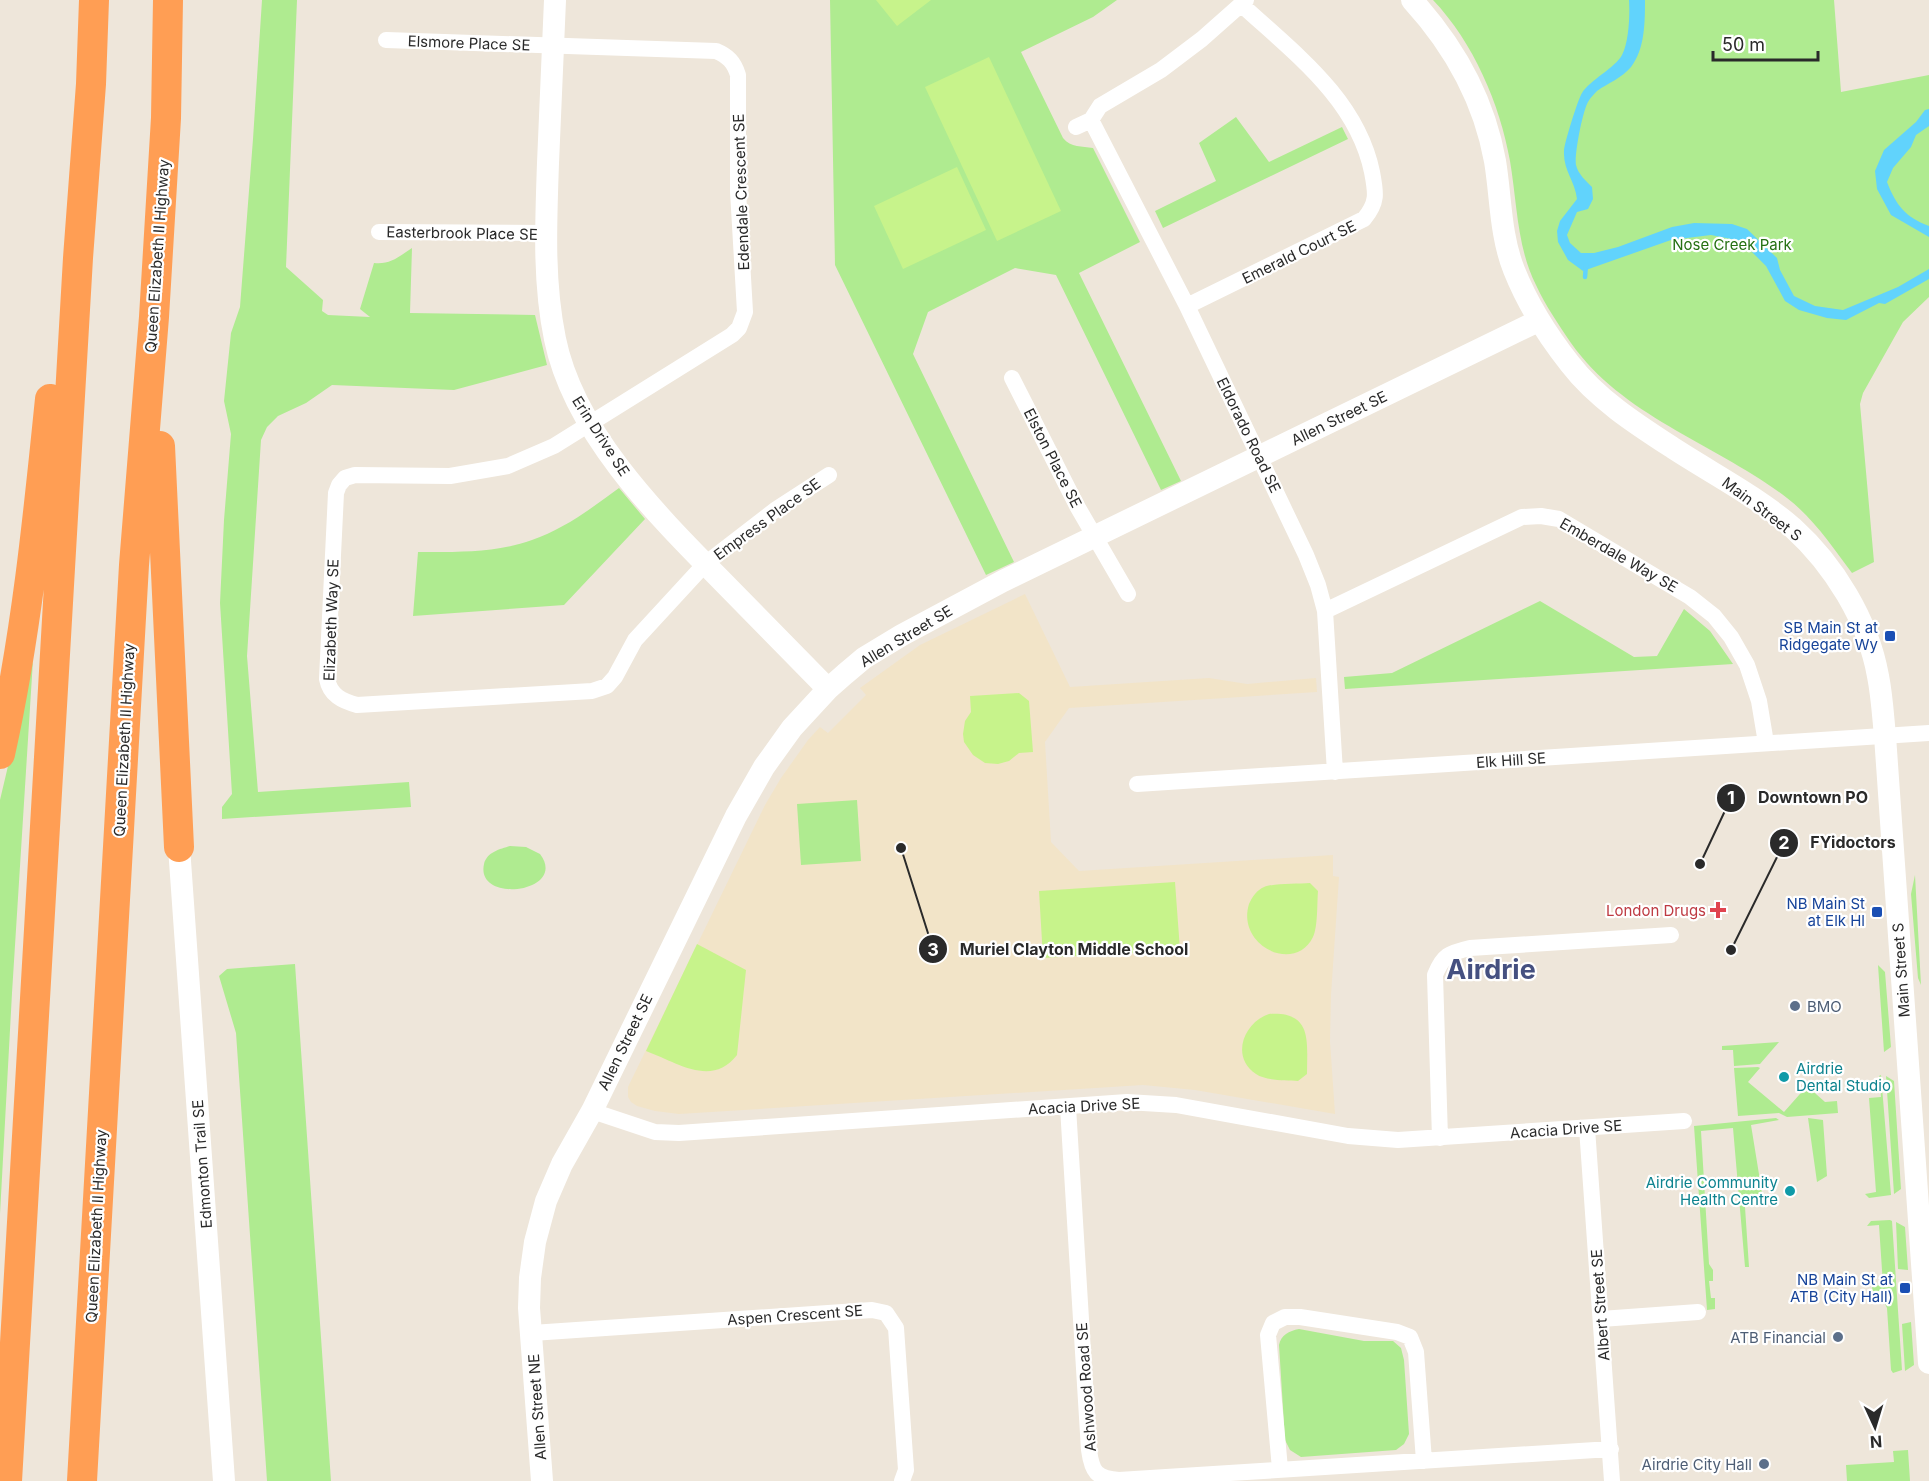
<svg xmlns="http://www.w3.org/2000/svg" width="1929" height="1481" font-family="Inter,sans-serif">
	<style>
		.education { fill: #f2e4c8 }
		.green { fill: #afeb90 }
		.pitch { fill: #c7f38b }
		.water { fill: #61d3fc }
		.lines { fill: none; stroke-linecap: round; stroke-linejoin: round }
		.stream { stroke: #61d3fc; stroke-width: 4.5 }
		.street { stroke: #fff; stroke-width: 16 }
		.secondary { stroke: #fff; stroke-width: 22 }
		.highway { stroke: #ff9e54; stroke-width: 30 }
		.transit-dot { fill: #1a4fb4; stroke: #fff; stroke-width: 2 }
		.health-dot { fill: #e0444e; stroke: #fff; stroke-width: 2 }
		.service-dot { fill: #5c6f8a; stroke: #fff; stroke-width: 2 }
		.culture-dot { fill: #0f9aa8; stroke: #fff; stroke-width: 2 }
		.labels { text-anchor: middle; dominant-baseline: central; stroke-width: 4.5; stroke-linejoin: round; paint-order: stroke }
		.street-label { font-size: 15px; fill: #2a2a2a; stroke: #fff }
		.park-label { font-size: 15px; fill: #257012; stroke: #fff }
		.transit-label { font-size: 15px; fill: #164399; stroke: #fff; text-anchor: end }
		.health-label { font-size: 15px; fill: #be3a42; stroke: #fff; text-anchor: end }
		.service-label { font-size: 15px; fill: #4e5e75; stroke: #fff; text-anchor: end }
		.culture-label { font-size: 15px; fill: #0d838f; stroke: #fff; text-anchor: start }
		.town-label { font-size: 27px; font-weight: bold; fill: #455080; stroke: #fff }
		.leader { fill: none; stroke: #2a2a2a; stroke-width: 2 }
		.callout-dot { fill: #2a2a2a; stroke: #fff; stroke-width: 2 }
		.mark-label { font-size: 18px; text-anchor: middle; font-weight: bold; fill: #fff }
		.callout-label { font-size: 16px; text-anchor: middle; font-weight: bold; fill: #2a2a2a; stroke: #fff; stroke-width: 4.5; stroke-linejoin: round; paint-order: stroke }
	</style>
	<rect width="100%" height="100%" fill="#eee6da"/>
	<!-- education -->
	<path class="education" d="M1025,594L1070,687L1209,678L1247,684L1316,678L1317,692L1069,708L1045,742L1051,842L1079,871L1333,855V876L1339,877L1331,995L1330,1041L1335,1114L1195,1090L1143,1085L679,1114L655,1111L637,1106L631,1102L628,1097V1087L765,805L781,778L808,740L820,727L828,733L866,695L860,688L920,645Z"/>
	<!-- green -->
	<path class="green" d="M262,0H297L286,267L323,300L322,311L328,315L370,317L360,309L374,263C390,265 400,256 412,248L410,313L535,315L547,365L454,390L332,385L306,403L278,416L267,427L261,440L247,656L258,792L409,782L411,807L222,819V807L232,794L220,603L224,520L231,434L224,401L231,333L240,307L253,139Z
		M830,0H1117L1093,17L1021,52L1063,138C1071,148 1082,146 1093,148L1140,242L1079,273L1181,481L1161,490L1056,275L1015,268L928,312L913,354L1014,562L986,575L835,265Z
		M1433,0H1834L1841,92L1929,75V297L1903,322L1863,393L1860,404L1874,562L1852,573C1832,546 1813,518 1787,498C1717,444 1624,418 1571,343C1559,325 1545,305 1536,285C1517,248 1517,202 1510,161C1500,104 1473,42 1433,0Z
		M1236,117L1269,162L1342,127L1348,139L1163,228L1155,211L1216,181L1199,143Z
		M619,488L645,519L564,605L413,616L418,552C456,552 496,553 532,540C564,529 592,508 619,488Z
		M1540,601L1634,657L1657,656L1684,609L1710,631L1733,664L1345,689L1344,677L1392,673Z
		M33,660L12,993L0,1214V800Z
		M857,800L861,861L801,865L797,804Z
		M510,846L526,847L540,854C569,892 475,905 484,864C487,852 500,849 510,846Z
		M1915,875L1921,985L1918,978L1911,894Z
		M295,964L331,1481H267L236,1033L219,976L227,969Z
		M1878,965L1885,972L1891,1047L1884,1052Z
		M1779,1042L1760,1064L1734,1066L1733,1050H1722V1046Z
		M1758,1067L1760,1068L1748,1082L1784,1112L1807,1086L1825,1102L1837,1101L1838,1113L1787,1117L1779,1113L1738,1116L1734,1068Z
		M1881,1075L1891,1195L1869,1198L1865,1194L1876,1192L1869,1098L1881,1097L1879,1076Z
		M1886,1076L1894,1081L1901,1189L1894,1194Z
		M1776,1118L1779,1120L1751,1125L1764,1205L1745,1207L1749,1267H1745L1733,1128L1701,1131L1709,1264L1713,1270V1281H1709L1711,1298H1715V1309L1707,1310L1694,1126Z
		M1808,1118L1823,1120L1827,1176L1817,1182Z
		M1890,1220L1892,1221L1902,1370L1893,1373L1891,1370L1887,1308L1884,1302L1877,1301V1298H1873L1872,1286L1883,1285L1879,1225L1867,1226L1871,1221Z
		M1896,1222L1905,1227L1908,1270L1898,1269Z
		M1911,1322L1914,1365L1905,1371L1902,1324Z
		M1299,1329L1364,1341H1393L1401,1348L1404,1360L1409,1434L1404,1444L1396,1450L1301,1457L1290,1450L1285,1440L1279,1345C1281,1335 1289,1331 1299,1329Z
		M1908,1450L1910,1481H1847L1846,1465L1894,1462L1893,1451Z"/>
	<!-- pitch -->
	<path class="pitch" d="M876,0H931L897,26Z
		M989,57L1061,211L997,241L925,87Z
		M957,167L986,230L903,269L874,206Z
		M1019,693L1029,701L1033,752L1019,753L1009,761L998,764L985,763L973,755L964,742L963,734L965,721L971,712L970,696Z
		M1175,882L1180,950L1043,958L1039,891Z
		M1310,883L1318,891C1317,903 1318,927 1313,937C1295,974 1236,946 1249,904C1252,897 1257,890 1264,887C1275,883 1298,884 1310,883Z
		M697,944L746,970L737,1055C712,1088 676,1062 646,1051Z
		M1269,1014C1313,1011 1307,1042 1307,1074L1298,1081C1286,1080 1266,1081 1256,1074C1230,1057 1244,1022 1269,1014Z"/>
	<!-- water -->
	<path class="water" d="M1629,0H1645C1645,22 1645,49 1631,67C1622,78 1608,83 1597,91C1594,94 1590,98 1588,102C1583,110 1574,155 1576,165C1578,174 1586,181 1592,187L1593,199L1588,209L1577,212L1567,235L1570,243L1581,253H1594L1618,247L1672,227L1694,223L1732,224L1747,229L1777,258L1780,270L1794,296L1815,306L1843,310L1898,287L1929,269V279L1885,304L1879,303L1846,320L1827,318L1799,310L1785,301L1766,266L1741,241L1711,235L1671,240L1583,271L1568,260L1558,242L1557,231L1560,221L1577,199C1575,181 1563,170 1564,151C1564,144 1578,99 1582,93C1590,80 1615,68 1622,55C1629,42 1630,14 1629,0Z
		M1929,109V126L1916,135L1911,147L1893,168L1887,182C1896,205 1905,217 1929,226V237L1891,215L1877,189L1875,171L1884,150L1916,122L1925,110Z"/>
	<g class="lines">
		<!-- stream -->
		<path class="stream" d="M1585,277L1586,265"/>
		<!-- street -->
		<path class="street" d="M1246,0L1202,39L1161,70L1100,106L1091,120L1187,306L1306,555L1318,585L1325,611L1335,772
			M386,40L716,51C728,56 734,62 738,75V191L745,312L739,328L732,335L554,446L508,466L450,476L355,475L345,478L339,485L336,493L327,679C330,695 342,701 357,705L592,691L607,686L615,677L635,640L705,564L775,510L829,475
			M1076,127L1091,120
			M379,232L545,233
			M1187,306L1364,219C1378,202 1376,193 1372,172C1357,99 1294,53 1242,5
			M1012,378L1077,506L1128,594
			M1325,611L1522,517L1541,516L1559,519L1690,597L1714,616L1731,637L1747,665L1759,701L1766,743
			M1137,784L1929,733
			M1068,1107L1089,1450C1092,1472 1096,1478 1119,1480L1611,1449
			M592,1111L655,1132L679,1133L1127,1102L1176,1105L1348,1136L1398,1140L1684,1121
			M1587,1128L1612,1481
			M1440,1138L1435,975C1443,955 1449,953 1470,948L1671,935
			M1601,1319L1698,1312
			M532,1333L872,1310L886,1313L896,1328L906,1470L902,1481
			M1280,1469L1268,1335L1273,1323L1285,1317H1300L1397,1332L1410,1337L1416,1352L1424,1461"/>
		<!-- secondary -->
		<path class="secondary" d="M555,0C553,54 550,109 548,163C546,222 543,281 555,339C574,433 658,516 723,582C758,618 793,653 828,689
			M1412,0C1454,46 1484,100 1495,161C1501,197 1500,235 1514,270C1528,305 1547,335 1570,364C1597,399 1636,424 1673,448C1713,474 1756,496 1792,527C1834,565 1868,620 1878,676C1882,696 1883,716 1885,736L1929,1363
			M179,847L224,1481
			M542,1481L529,1308L530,1278L535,1242L546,1201L562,1164L592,1111L736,816L764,767L792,728L828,689L845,674L864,658L902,635L1003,581L1538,321"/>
		<!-- highway -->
		<path class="highway" d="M160,446L179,847
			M0,754C26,637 38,518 50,399
			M7,1481L78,258L91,84L94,0
			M82,1481L134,565L154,317L166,118L168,0"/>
	</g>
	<!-- markers -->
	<g class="transit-dot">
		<rect x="1884" y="630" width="12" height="12" rx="3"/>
		<rect x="1871" y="906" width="12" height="12" rx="3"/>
		<rect x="1899" y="1282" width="12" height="12" rx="3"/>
	</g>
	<path class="health-dot" d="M1715 901h6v6h6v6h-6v6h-6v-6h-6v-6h6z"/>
	<g class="service-dot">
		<circle cx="1795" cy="1006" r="6"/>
		<circle cx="1838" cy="1337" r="6"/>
		<circle cx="1764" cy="1464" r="6"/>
	</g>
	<g class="culture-dot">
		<circle cx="1784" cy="1077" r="6"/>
		<circle cx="1790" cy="1191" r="6"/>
	</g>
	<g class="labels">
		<!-- street labels -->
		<g class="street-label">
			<text transform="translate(469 43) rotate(2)">Elsmore Place SE</text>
			<text transform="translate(741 192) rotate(-92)">Edendale Crescent SE</text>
			<text transform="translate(462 233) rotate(1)">Easterbrook Place SE</text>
			<text transform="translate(1299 252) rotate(-26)">Emerald Court SE</text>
			<text transform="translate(157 256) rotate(-86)">Queen Elizabeth II Highway</text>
			<text transform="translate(1339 418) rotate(-26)">Allen Street SE</text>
			<text transform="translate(1249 435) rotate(64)">Eldorado Road SE</text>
			<text transform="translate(601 436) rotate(57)">Erin Drive SE</text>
			<text transform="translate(1053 458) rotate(63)">Elston Place SE</text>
			<text transform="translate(1762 509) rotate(37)">Main Street S</text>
			<text transform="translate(767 519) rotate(-36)">Empress Place SE</text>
			<text transform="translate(1619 555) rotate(30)">Emberdale Way SE</text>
			<text transform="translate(331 620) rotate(-88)">Elizabeth Way SE</text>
			<text transform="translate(906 636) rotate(-31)">Allen Street SE</text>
			<text transform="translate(124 740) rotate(-87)">Queen Elizabeth II Highway</text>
			<text transform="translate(1511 760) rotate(-4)">Elk Hill SE</text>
			<text transform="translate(1901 970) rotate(-94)">Main Street S</text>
			<text transform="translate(625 1042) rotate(-64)">Allen Street SE</text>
			<text transform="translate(1084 1106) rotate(-3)">Acacia Drive SE</text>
			<text transform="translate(1566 1129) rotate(-4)">Acacia Drive SE</text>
			<text transform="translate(202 1164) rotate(-94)">Edmonton Trail SE</text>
			<text transform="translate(96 1226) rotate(-87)">Queen Elizabeth II Highway</text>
			<text transform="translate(1600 1305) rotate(-94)">Albert Street SE</text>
			<text transform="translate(795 1315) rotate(-4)">Aspen Crescent SE</text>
			<text transform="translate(1086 1387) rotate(-94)">Ashwood Road SE</text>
			<text transform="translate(537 1407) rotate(-94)">Allen Street NE</text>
		</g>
		<!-- park labels -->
		<g class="park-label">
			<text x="1732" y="244">Nose Creek Park</text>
		</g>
		<!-- transit labels -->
		<g class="transit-label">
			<text x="1878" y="627">SB Main St at<tspan x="1878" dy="17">Ridgegate Wy</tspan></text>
			<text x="1865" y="903">NB Main St<tspan x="1865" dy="17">at Elk Hl</tspan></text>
			<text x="1893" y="1279">NB Main St at<tspan x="1893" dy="17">ATB (City Hall)</tspan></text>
		</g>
		<!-- health labels -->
		<g class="health-label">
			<text x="1706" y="910">London Drugs</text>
		</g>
		<!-- service labels -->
		<g class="service-label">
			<text x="1807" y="1006" text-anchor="start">BMO</text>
			<text x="1826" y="1337">ATB Financial</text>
			<text x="1752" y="1464">Airdrie City Hall</text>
		</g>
		<!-- culture labels -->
		<g class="culture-label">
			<text x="1796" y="1068">Airdrie<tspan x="1796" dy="17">Dental Studio</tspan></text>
			<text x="1778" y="1182" text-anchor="end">Airdrie Community<tspan x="1778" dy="17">Health Centre</tspan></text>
		</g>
		<!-- town labels -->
		<g class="town-label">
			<text x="1491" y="969">Airdrie</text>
		</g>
	</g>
	<!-- callouts -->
	<path class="leader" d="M1700 864L1731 798M1731 950L1784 843M901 848L933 949"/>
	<g class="callout-dot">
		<circle cx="1700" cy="864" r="6"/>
		<circle cx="1731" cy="950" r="6"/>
		<circle cx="901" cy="848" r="6"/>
		<circle cx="1731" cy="798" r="15"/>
		<circle cx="1784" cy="843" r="15"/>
		<circle cx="933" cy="949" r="15"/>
	</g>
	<g class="mark-label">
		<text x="1731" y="804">1</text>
		<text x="1784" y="849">2</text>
		<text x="933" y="956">3</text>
	</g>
	<g class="callout-label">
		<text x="1813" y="803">Downtown PO</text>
		<text x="1853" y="848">FYidoctors</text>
		<text x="1074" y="955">Muriel Clayton Middle School</text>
	</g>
	<!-- north arrow -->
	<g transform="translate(1875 1427) rotate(176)" stroke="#ffffff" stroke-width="4.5" paint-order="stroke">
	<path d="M0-4.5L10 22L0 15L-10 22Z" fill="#2a2a2a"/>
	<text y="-9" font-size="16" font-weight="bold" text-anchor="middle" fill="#2a2a2a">N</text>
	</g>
	<!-- scale -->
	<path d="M1713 51v9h105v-9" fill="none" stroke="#2a2a2a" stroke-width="3"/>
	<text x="1722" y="51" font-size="18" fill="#2a2a2a" stroke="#ffffff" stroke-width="4.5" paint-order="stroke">50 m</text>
</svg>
